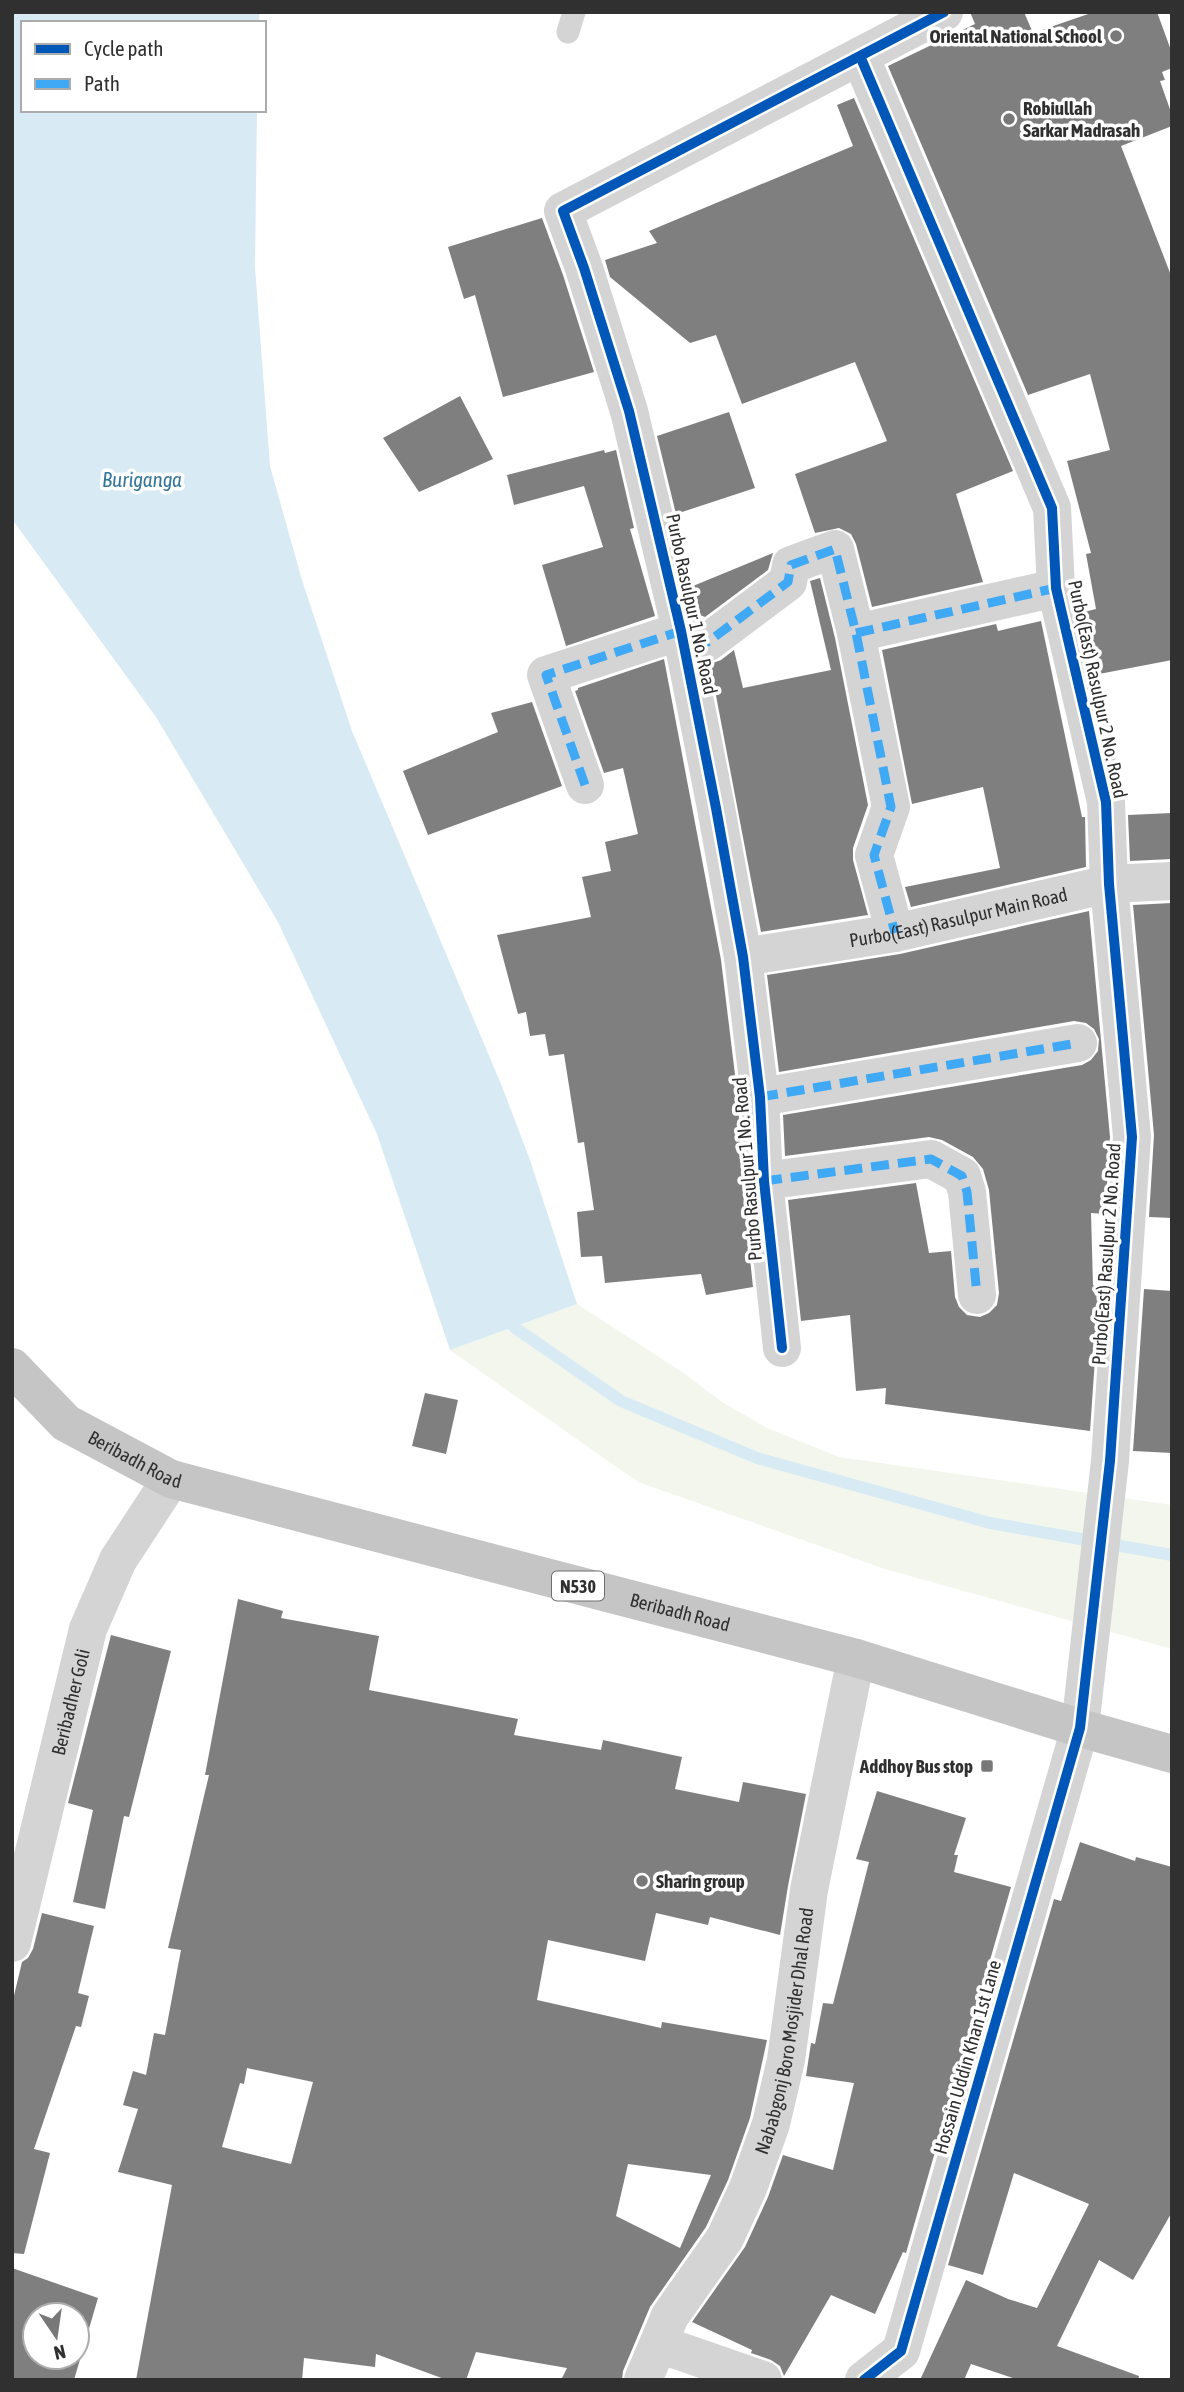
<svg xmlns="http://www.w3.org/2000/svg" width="1184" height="2392" font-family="'Asap Condensed',sans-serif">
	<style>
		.green { fill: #f2f6ec }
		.water { fill: #d8ebf4 }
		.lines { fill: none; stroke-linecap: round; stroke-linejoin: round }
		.stream { stroke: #d8ebf4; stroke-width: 12 }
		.building { fill: #7f7f7f; fill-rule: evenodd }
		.service { stroke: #d4d4d4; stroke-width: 23 }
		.minor { stroke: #d4d4d4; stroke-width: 38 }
		.trunk { stroke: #c5c5c5; stroke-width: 38 }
		.quiet { stroke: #3fa9f5; stroke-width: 9; stroke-dasharray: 18 9; stroke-linecap: butt }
		.cycleway-casing { stroke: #fff; stroke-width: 15 }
		.cycleway { stroke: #0057b8; stroke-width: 10 }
		.poi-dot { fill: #787878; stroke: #fff; stroke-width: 2.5 }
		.labels { text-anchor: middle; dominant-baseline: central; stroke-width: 7; stroke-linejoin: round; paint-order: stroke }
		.shield { fill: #fff; stroke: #6e6e6e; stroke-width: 2 }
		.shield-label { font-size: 18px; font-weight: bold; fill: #303030 }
		.poi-label { font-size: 19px; font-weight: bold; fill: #303030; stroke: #fff; text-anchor: end }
		.street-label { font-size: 19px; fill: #303030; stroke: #fff }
		.water-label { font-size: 21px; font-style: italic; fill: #35779c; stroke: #fff }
	</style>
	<rect width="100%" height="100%" fill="#fff"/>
	<!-- green -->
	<path class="green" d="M577,1304L682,1372L722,1402L767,1428L839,1457L1172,1505V1649L885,1569L638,1482L450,1350Z"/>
	<!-- water -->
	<path class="water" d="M12,12H259V23H23V110H257L255,268L270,466L302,580L352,731L501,1084L530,1160L577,1304L450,1350L377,1134L278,922L156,717L12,519Z"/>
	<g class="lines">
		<!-- stream -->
		<path class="stream" d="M514,1327L621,1401L757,1458L990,1523L1172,1555"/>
	</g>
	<!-- building -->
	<path class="building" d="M970,12H1024L1033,33L1094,12H1157L1172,53V68L1162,72L1165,80L1160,81L1172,115V126L1121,146L1172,278V660L1099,674L1084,612L1096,609L1086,554L1091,553L1067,461L1110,450L1090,374L1028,395L888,66L975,24Z
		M854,98L1013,471L956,494L983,582L872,607L856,544L851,534L839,528L815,533L795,474L887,441L855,362L742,404L716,335L690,343L610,277L605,260L657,243L649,231L853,146L837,105Z
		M542,218L563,275L594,372L503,397L475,295L464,299L448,247Z
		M460,396L493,459L419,492L383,438Z
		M729,412L755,488L676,514L657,436Z
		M604,450L605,453L616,450L634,528L630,529L655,616L566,646L542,565L603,547L584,486L514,505L507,475Z
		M773,553L768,570L705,617L700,615L693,586Z
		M820,578L835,638L868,805L853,848V860L868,915L761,932L710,664L721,660L734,650L743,688L831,670L810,581Z
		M1041,621L1082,817H1085L1086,867L911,907L905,887L1000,868L983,787L912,804L882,650L996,624L998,631Z
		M664,659L721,960L738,1099L742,1183L753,1287L706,1295L701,1274L605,1283L602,1256L581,1257L577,1212L594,1210L584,1142L578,1143L564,1054L549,1056L545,1034L530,1036L526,1012L518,1014L497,935L591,917L582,877L611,871L605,842L638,834L623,768L604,773L575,691L578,690V688Z
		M532,702L562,786L428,835L403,771L498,732L491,713Z
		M1172,813V859L1130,861L1128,815Z
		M1172,903V1218L1149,1217L1154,1135L1133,905Z
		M1089,911L1110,1137L1105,1214L1091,1213L1093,1285L1100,1286L1090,1431L885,1404L886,1388L856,1391L850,1315L801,1321L788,1200L916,1183L929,1253L951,1251L955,1297L959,1307L967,1315L980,1317L989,1313L997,1305L999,1293L989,1190L983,1169L973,1157L942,1140L929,1137L785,1156L783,1115L1082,1065L1091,1060L1098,1051L1099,1039L1094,1029L1086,1023L1074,1021L779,1072L767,975L900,954Z
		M1144,1289L1172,1291V1453L1133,1451Z
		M425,1393L458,1400L446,1454L412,1446Z
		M238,1599L283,1611L281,1618L379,1636L369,1690L518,1719L514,1735L601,1750L603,1740L682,1757L675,1789L739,1802L743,1782L806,1794L788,1886L780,1935L710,1917L708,1925L656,1913L645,1961L548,1940L537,2000L661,2028L662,2022L767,2040L750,2118L728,2180L706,2227L650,2307L623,2371L622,2380H561L567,2368L476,2352L466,2380H447L376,2354L375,2367L304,2358L302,2380H136L172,2185L118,2172L138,2109L123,2105L133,2071L146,2075L154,2033L165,2035L181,1950L168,1948L209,1775H205ZM247,2068L313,2082L291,2164L222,2147L240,2083L244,2084ZM628,2164L711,2175L680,2248L616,2216Z
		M111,1635L171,1651L129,1817L124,1816L105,1909L73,1902L93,1810L68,1803Z
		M877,1791L966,1818L954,1855H958L954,1872L1011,1887L906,2253L903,2252L875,2314L831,2295L784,2376L780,2366L771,2360L751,2353L752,2350L692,2322L745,2247L768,2197L783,2155L833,2170L854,2083L806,2076L811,2043L815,2044L823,2003L833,2004L869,1862L856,1859Z
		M1080,1842L1135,1861L1136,1857L1172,1867V2212L1133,2280L1099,2260L1057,2346L1139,2376L1138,2380H1019L971,2364L964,2380H920L966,2280L1008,2299L1037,2308L1089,2204L1014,2173L983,2275L948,2265L1054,1899L1061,1901Z
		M42,1913L94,1926L78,1993L89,1996L81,2027L76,2026L34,2149L50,2153L24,2254L12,2253V2004L22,1962L28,1958L33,1949Z
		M12,2268L98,2298L74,2380H12ZM35,2315H77V2357H35Z"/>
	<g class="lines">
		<!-- service -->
		<path class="service" d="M568,32L574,12"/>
		<!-- minor -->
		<g class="minor">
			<path d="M856,633L1056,588"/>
			<path d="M585,785L546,675L681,631L708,642L788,582L791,565L835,549L856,633L891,807L874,855L895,933"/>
			<path id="s1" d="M743,957L895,933L1109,884L1172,881"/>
			<path d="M760,1097L1078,1043"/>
			<path d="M764,1181L931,1159L962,1176L967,1192L977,1295"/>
			<path d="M782,1348L764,1181L760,1097L743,957L716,808L681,631L629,411L584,268L563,211L860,56"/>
			<path id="s2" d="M12,1943L88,1629L118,1560L171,1479"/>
			<path d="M659,2344L763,2380"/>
			<path id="s3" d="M643,2380L670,2316L725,2238L748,2188L771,2124L786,2060L809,1890L856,1658"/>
			<path d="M864,2380L901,2351L1080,1728L1110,1461L1132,1137L1109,884L1106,802L1056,588L1052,508L860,56L944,12"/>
		</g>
		<!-- trunk -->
		<path class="trunk" id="s4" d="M12,1367L66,1423L171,1479L856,1658L1080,1728L1172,1754"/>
		<!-- quiet -->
		<path class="quiet" d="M856,633L1056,588
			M585,785L546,675L681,631L708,642L788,582L791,565L835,549L856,633L891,807L874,855L895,933
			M760,1097L1078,1043
			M764,1181L931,1159L962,1176L967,1192L977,1295"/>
		<!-- cycleway casing -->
		<g class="cycleway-casing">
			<path id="cycleway" d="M782,1348L764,1181L760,1097L743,957L716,808L681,631L629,411L584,268L563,211L860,56
				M864,2380L901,2351L1080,1728L1110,1461L1132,1137L1109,884L1106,802L1056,588L1052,508L860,56L944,12"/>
		</g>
		<!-- cycleway -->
		<use href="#cycleway" class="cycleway"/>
	</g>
	<!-- markers -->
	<g class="poi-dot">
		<circle cx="1116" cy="36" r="7"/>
		<circle cx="1009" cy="119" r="7"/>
		<rect x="980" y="1759" width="14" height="14" rx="3.5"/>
		<circle cx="642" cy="1881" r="7"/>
	</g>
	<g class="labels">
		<!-- shield labels -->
		<rect class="shield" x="552" y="1571.5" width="52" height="29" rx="5"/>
		<g class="shield-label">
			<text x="578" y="1586">N530</text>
		</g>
		<!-- poi labels -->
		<g class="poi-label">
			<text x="1102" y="36">Oriental National School</text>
			<text x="1023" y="108" text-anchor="start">Robiullah<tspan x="1023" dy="22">Sarkar Madrasah</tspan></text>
			<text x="973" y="1766">Addhoy Bus stop</text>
			<text x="656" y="1881" text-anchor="start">Sharin group</text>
		</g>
		<!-- street labels -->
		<g class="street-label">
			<text transform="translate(692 604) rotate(78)">Purbo Rasulpur 1 No. Road</text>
			<text transform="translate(1098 689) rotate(78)">Purbo(East) Rasulpur 2 No. Road</text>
			<text stroke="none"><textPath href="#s1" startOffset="219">Purbo(East) Rasulpur Main Road</textPath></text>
			<text transform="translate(747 1169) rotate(-95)">Purbo Rasulpur 1 No. Road</text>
			<text transform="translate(1106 1254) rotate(-86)">Purbo(East) Rasulpur 2 No. Road</text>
			<text stroke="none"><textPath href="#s4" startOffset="156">Beribadh Road</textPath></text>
			<text stroke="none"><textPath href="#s4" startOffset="723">Beribadh Road</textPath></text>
			<text stroke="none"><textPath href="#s2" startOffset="248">Beribadher Goli</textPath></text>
			<text stroke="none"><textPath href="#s3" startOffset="382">Nababgonj Boro Mosjider Dhal Road</textPath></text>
			<text transform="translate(967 2057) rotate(-74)">Hossain Uddin Khan 1st Lane</text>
		</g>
		<!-- water labels -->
		<g class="water-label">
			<text x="142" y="479">Buriganga</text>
		</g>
	</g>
	<!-- border -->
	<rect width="1184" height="2392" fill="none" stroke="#303030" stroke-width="28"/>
	<!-- legend -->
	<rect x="21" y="21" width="245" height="91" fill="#ffffff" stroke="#acacac" stroke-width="2"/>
	<rect x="35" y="44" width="35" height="10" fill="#0057b8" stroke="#acacac" stroke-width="2"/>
	<text x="84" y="56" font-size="21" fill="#303030">Cycle path</text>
	<rect x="35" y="79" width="35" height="10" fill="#3fa9f5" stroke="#acacac" stroke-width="2"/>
	<text x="84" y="91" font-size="21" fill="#303030">Path</text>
	<!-- north arrow -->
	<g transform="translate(56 2336) rotate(167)"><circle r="33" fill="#ffffff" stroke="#acacac" stroke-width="2"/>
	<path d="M0-5L12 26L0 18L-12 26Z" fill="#787878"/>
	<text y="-10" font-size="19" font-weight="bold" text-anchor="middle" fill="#303030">N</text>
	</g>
</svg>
